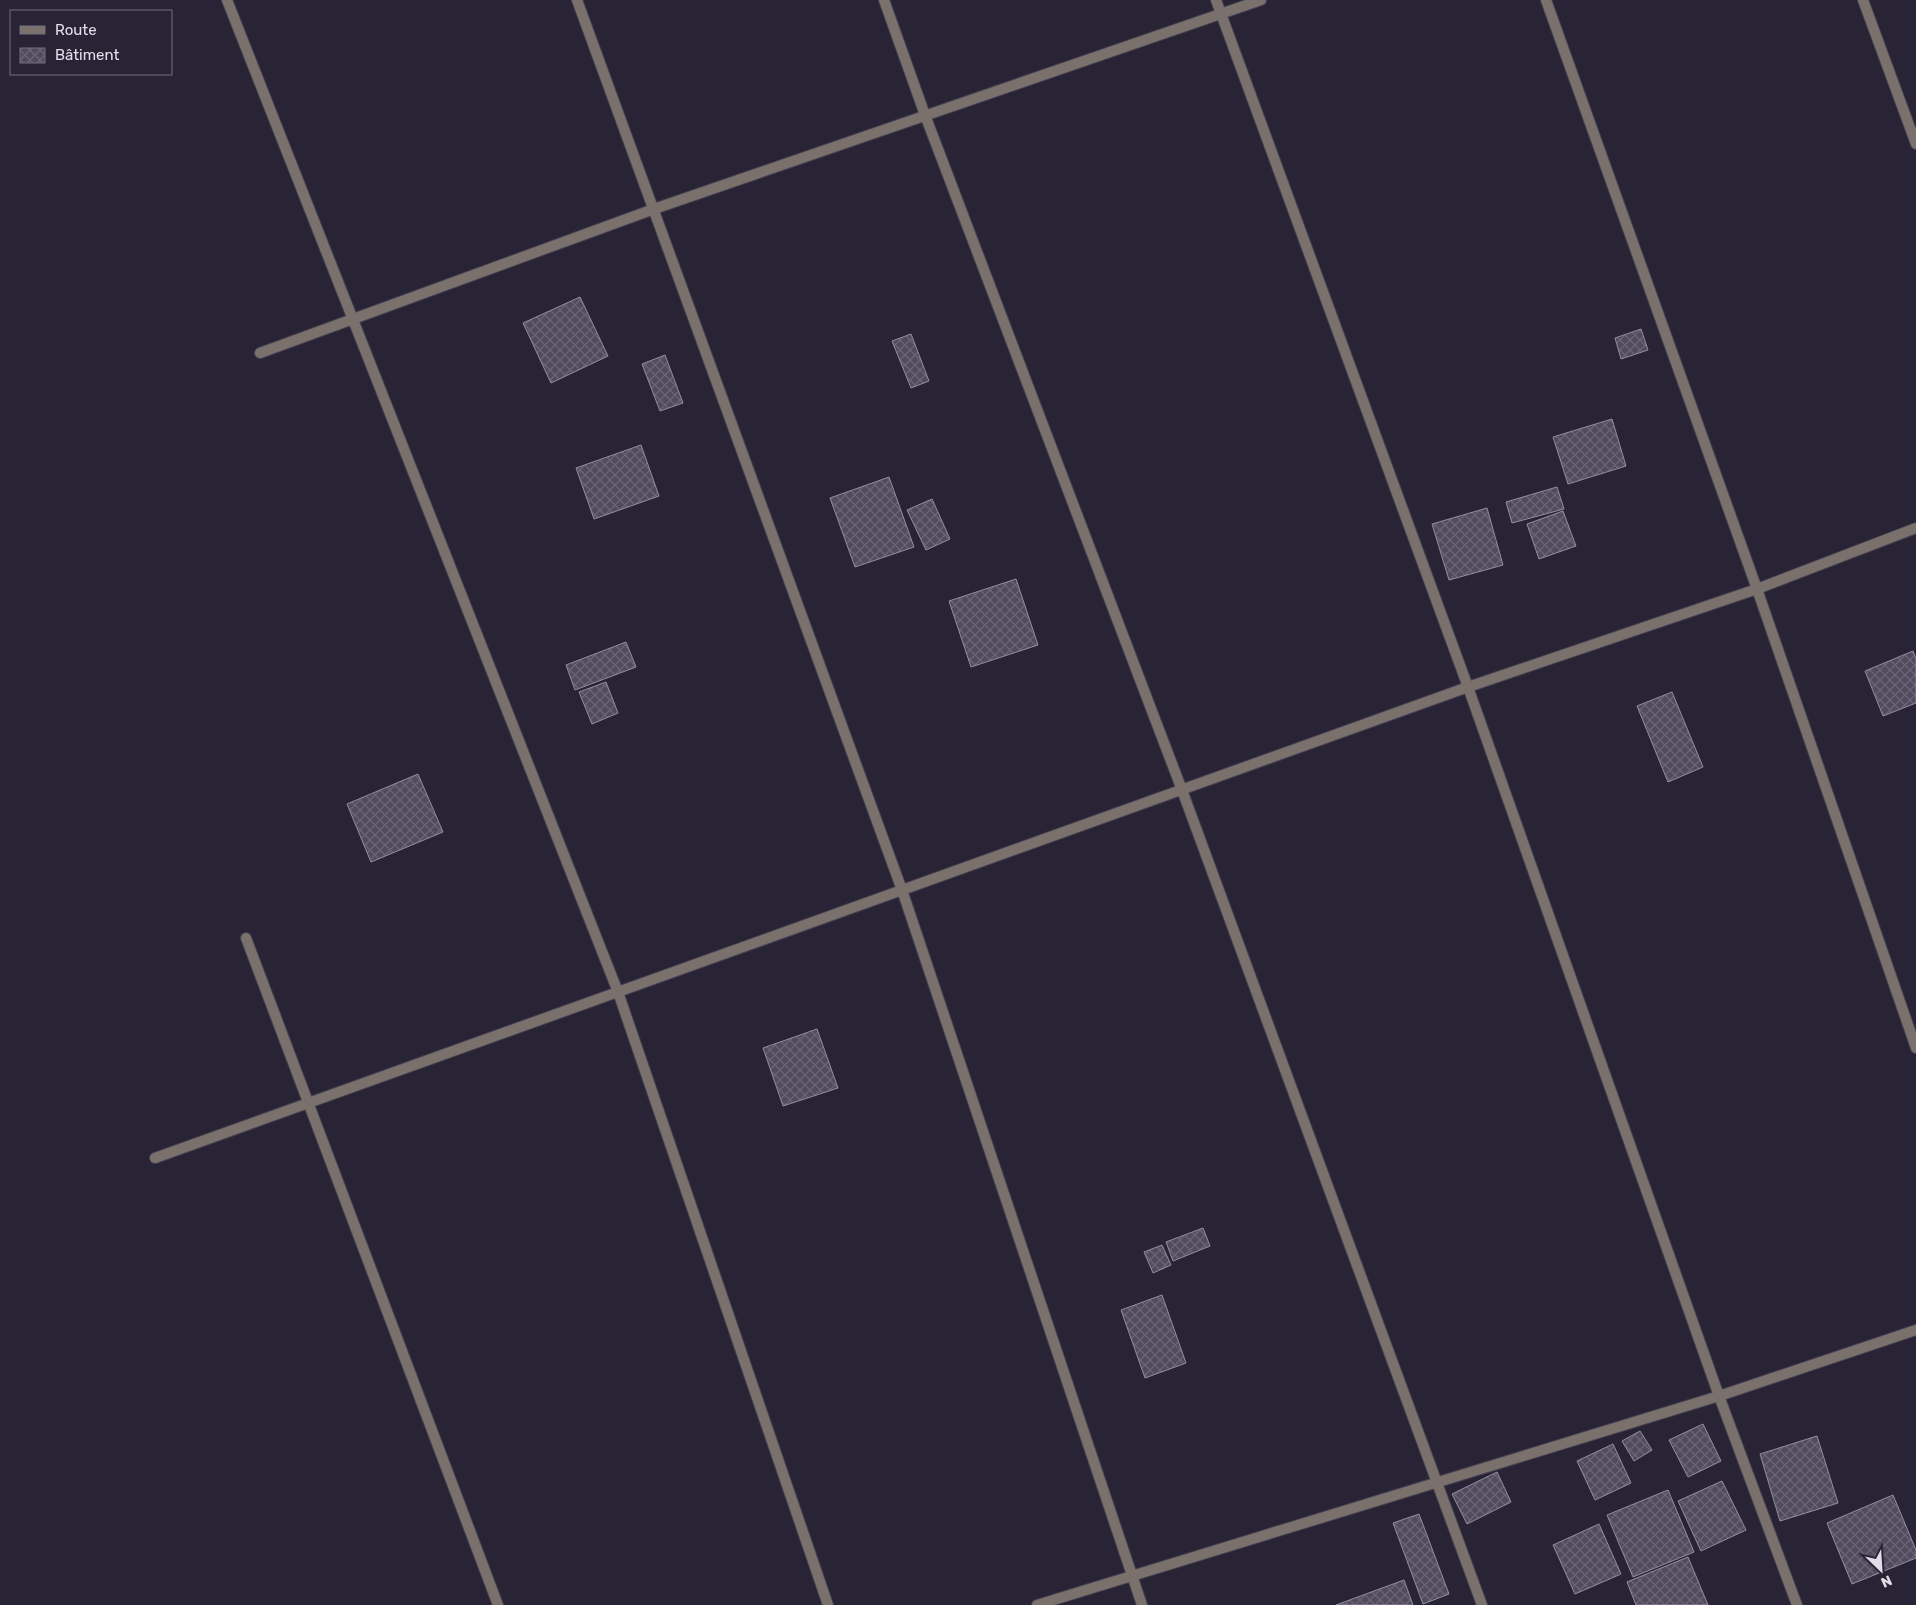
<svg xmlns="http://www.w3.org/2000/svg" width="1916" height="1605" font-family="Rubik,sans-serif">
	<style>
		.building { fill: url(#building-cross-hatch); stroke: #948da3 }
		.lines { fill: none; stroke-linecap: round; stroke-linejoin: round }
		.street-casing { stroke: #464252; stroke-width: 12 }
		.street { stroke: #7b716c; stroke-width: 10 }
	</style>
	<defs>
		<pattern id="building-cross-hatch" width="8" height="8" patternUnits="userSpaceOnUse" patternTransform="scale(1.25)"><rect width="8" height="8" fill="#514b5e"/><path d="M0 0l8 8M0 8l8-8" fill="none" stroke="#6a6475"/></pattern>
	</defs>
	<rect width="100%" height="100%" fill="#292435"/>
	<!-- building -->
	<path class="building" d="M580,297L608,356L551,383L523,323Z
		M1641,329L1648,350L1621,359L1615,338Z
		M911,334L929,381L911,388L892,341Z
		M665,355L683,403L660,411L642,364Z
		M1612,419L1626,466L1568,484L1553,437Z
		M641,445L659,496L594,519L576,468Z
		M889,477L914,547L855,567L830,498Z
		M1557,487L1564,509L1512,523L1506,502Z
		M932,499L950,539L926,550L907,510Z
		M1487,508L1503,565L1449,580L1432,524Z
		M1563,511L1576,546L1539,559L1527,524Z
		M1016,579L1038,645L971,667L949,601Z
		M626,642L636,667L575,690L566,665Z
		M1913,651L1916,659V703L1883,716L1865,671Z
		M606,682L618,713L592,724L579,692Z
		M1672,692L1703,767L1668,782L1637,706Z
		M418,774L443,832L371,862L347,804Z
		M817,1029L838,1088L783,1106L763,1048Z
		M1203,1228L1210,1246L1173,1261L1166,1242Z
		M1162,1245L1171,1265L1153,1273L1144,1252Z
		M1162,1295L1186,1363L1145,1378L1121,1310Z
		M1703,1424L1721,1461L1688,1477L1669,1440Z
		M1640,1431L1652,1450L1634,1461L1622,1441Z
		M1817,1436L1838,1503L1780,1521L1760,1454Z
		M1613,1444L1631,1483L1595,1500L1577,1461Z
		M1497,1472L1511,1502L1467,1524L1452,1494Z
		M1722,1481L1746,1530L1701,1551L1678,1501Z
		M1668,1490L1694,1552L1633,1577L1607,1515Z
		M1893,1495L1916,1550V1558L1852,1584L1827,1523Z
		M1419,1514L1449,1594L1423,1604L1393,1523Z
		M1599,1524L1621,1574L1575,1594L1553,1545Z
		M1688,1557L1708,1605H1636L1627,1582Z
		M1404,1580L1413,1605H1336Z"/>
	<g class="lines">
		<!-- street casing -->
		<g class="street-casing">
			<path id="street" d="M227,0L618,992L828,1605
				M577,0L902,890L1142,1605
				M884,0L925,115L1182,790L1482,1605
				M1216,0L1468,687L1719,1396L1797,1605
				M1546,0L1757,589L1916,1048
				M1863,0L1916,144
				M260,353L654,209L1261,0
				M246,938L498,1605
				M155,1158L1468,687L1757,589L1916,528
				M1037,1605L1719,1396L1916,1330"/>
		</g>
		<!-- street -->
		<use href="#street" class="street"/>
	</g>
	<!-- legend -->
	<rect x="10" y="10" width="162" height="65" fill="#292435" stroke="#736e7d"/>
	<rect x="20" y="26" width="25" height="8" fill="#7b716c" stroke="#736e7d"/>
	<text x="55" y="35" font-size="15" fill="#e1dee9">Route</text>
	<rect x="20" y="48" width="25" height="15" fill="url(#building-cross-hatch)" stroke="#736e7d"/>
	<text x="55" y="60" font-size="15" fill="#e1dee9">Bâtiment</text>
	<!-- north arrow -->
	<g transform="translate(1881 1570) rotate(155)" stroke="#292435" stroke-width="4" paint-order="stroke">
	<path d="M0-4L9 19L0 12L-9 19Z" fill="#e1dee9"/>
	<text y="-8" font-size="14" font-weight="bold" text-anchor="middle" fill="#e1dee9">N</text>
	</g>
</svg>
